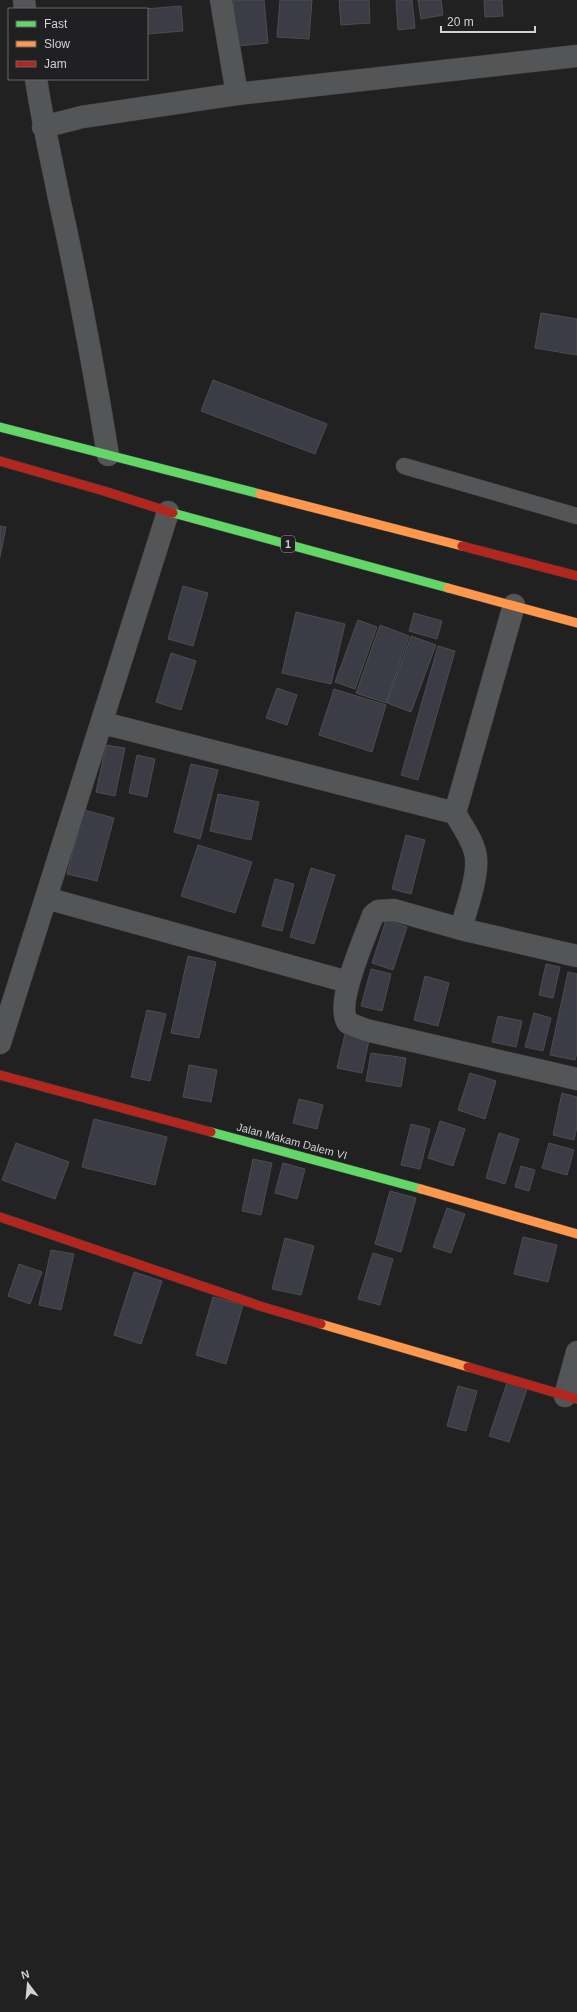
<svg xmlns="http://www.w3.org/2000/svg" width="577" height="2012" font-family="Helvetica,sans-serif">
	<style>
		.building { fill: #3c3c47; stroke: #4c4d4e }
		.lines { fill: none; stroke-linecap: round; stroke-linejoin: round }
		.lane-casing { stroke: #3e3e3f; stroke-width: 17 }
		.street-casing { stroke: #3e3e3f; stroke-width: 23 }
		.fast-casing { stroke: #3e3e3f; stroke-width: 10 }
		.slow-casing { stroke: #3e3e3f; stroke-width: 10 }
		.jam-casing { stroke: #3e3e3f; stroke-width: 10 }
		.lane { stroke: #545556; stroke-width: 16 }
		.street { stroke: #545556; stroke-width: 22 }
		.fast { stroke: #63d668; stroke-width: 9 }
		.slow { stroke: #ff974d; stroke-width: 9 }
		.jam { stroke: #b3261e; stroke-width: 9 }
		.labels { text-anchor: middle; dominant-baseline: central; stroke-width: 4; stroke-linejoin: round; paint-order: stroke }
		.shield { fill: #202023; stroke: #9d9d9f; stroke-width: 1 }
		.shield-label { font-size: 10px; font-weight: bold; fill: #d2d2d4 }
		.street-label { font-size: 11px; fill: #d2d2d4; stroke: #202023 }
	</style>
	<rect width="100%" height="100%" fill="#212122"/>
	<!-- building -->
	<path class="building" d="M233,0H264L268,43L238,46Z
		M280,0H312L309,39L277,37Z
		M339,0H369L370,23L341,25Z
		M396,0H412L415,28L398,30Z
		M418,0H441L443,15L421,19Z
		M484,0H502L503,16L485,17Z
		M181,6L183,31L147,34V9H144Z
		M541,313L577,319V355L535,348Z
		M213,380L327,424L315,454L201,411Z
		M0,526L6,527L0,557Z
		M183,586L208,593L193,646L168,639Z
		M296,612L345,624L331,684L282,673Z
		M414,613L442,621L437,639L409,631Z
		M358,620L377,627L355,689L335,682Z
		M380,625L409,636L386,703L356,693Z
		M411,636L436,645L411,712L387,703Z
		M438,646L455,651L418,780L401,775Z
		M171,653L196,661L181,710L156,702Z
		M277,688L297,695L287,725L266,718Z
		M334,689L386,705L372,752L319,735Z
		M106,745L125,748L115,796L96,792Z
		M137,755L155,759L147,797L129,793Z
		M191,764L218,770L200,839L174,832Z
		M218,794L259,802L251,840L210,831Z
		M84,810L114,818L97,881L67,874Z
		M406,835L425,840L411,894L392,889Z
		M198,845L252,862L235,913L181,896Z
		M311,868L335,875L314,944L290,937Z
		M275,879L294,884L282,931L262,926Z
		M386,920L407,927L393,970L372,963Z
		M188,956L216,962L199,1038L171,1033Z
		M546,964L560,967L553,998L539,995Z
		M371,969L391,974L382,1011L361,1006Z
		M568,972L577,974V1053L575,1060L550,1055Z
		M425,976L449,983L438,1026L414,1020Z
		M147,1010L166,1014L150,1081L131,1077Z
		M534,1013L551,1018L543,1051L525,1047Z
		M498,1016L522,1021L516,1047L492,1042Z
		M345,1034L369,1040L362,1073L337,1068Z
		M371,1053L406,1058L401,1087L366,1081Z
		M189,1065L217,1070L211,1102L183,1097Z
		M470,1073L496,1081L485,1119L458,1110Z
		M562,1093L577,1097V1127L574,1140L553,1135Z
		M299,1099L323,1105L317,1129L293,1123Z
		M94,1119L167,1137L155,1185L82,1167Z
		M440,1121L465,1129L453,1166L428,1158Z
		M411,1124L430,1129L420,1169L401,1165Z
		M499,1133L519,1139L505,1184L486,1178Z
		M16,1143L69,1162L55,1199L2,1180Z
		M549,1143L574,1150L567,1175L542,1168Z
		M253,1159L272,1163L261,1215L242,1211Z
		M283,1163L305,1169L297,1199L275,1193Z
		M521,1166L535,1170L529,1191L515,1187Z
		M390,1191L416,1198L401,1252L375,1244Z
		M447,1208L465,1214L451,1253L433,1247Z
		M523,1237L557,1245L548,1282L514,1274Z
		M285,1238L314,1246L301,1295L272,1289Z
		M51,1250L74,1254L61,1310L39,1305Z
		M373,1253L393,1259L380,1305L358,1299Z
		M19,1264L42,1272L30,1304L8,1296Z
		M134,1272L162,1281L141,1344L114,1335Z
		M213,1297L243,1305L226,1364L196,1355Z
		M508,1380L528,1386L509,1442L489,1436Z
		M458,1386L477,1391L466,1431L447,1426Z"/>
	<g class="lines">
		<!-- lane casing -->
		<g class="lane-casing">
			<path id="lane" d="M404,466L577,516"/>
		</g>
		<!-- street casing -->
		<g class="street-casing">
			<path id="street" d="M24,0L25,9
				M221,0L237,94
				M36,79C42,119 51,158 59,198C78,283 94,369 108,455
				M43,127L82,117L237,94L577,56
				M103,723L455,813C462,826 475,843 476,858C478,879 466,909 461,929
				M455,813L514,605
				M46,898L348,982
				M577,956L461,929L394,910L378,911L373,915C365,938 334,1004 348,1023L366,1030L577,1079
				M0,1043L168,512
				M565,1396L577,1352"/>
		</g>
		<!-- fast casing -->
		<g class="fast-casing">
			<path id="fast" d="M0,427L260,494
				M173,513L448,588
				M211,1132L421,1189"/>
		</g>
		<!-- slow casing -->
		<g class="slow-casing">
			<path id="slow" d="M260,494L462,546
				M448,588L577,623
				M421,1189L577,1234
				M321,1324L468,1367"/>
		</g>
		<!-- jam casing -->
		<g class="jam-casing">
			<path id="jam" d="M0,461L104,491L173,513
				M462,546L577,576
				M0,1075L211,1132
				M0,1217L263,1307L321,1324
				M468,1367L577,1399"/>
		</g>
		<!-- lane -->
		<use href="#lane" class="lane"/>
		<!-- street -->
		<use href="#street" class="street"/>
		<!-- fast -->
		<use href="#fast" class="fast"/>
		<!-- slow -->
		<use href="#slow" class="slow"/>
		<!-- jam -->
		<use href="#jam" class="jam"/>
	</g>
	<g class="labels">
		<!-- shield labels -->
		<rect class="shield" x="281" y="536" width="14" height="16" rx="3"/>
		<g class="shield-label">
			<text x="288" y="544">1</text>
		</g>
		<!-- street labels -->
		<g class="street-label">
			<text transform="translate(292 1141) rotate(15)">Jalan Makam Dalem VI</text>
		</g>
	</g>
	<!-- legend -->
	<rect x="8" y="8" width="140" height="72" fill="#202023" stroke="#67676a"/>
	<rect x="16" y="21" width="20" height="6" fill="#63d668" stroke="#67676a"/>
	<text x="44" y="28" font-size="12" fill="#d2d2d4">Fast</text>
	<rect x="16" y="41" width="20" height="6" fill="#ff974d" stroke="#67676a"/>
	<text x="44" y="48" font-size="12" fill="#d2d2d4">Slow</text>
	<rect x="16" y="61" width="20" height="6" fill="#b3261e" stroke="#67676a"/>
	<text x="44" y="68" font-size="12" fill="#d2d2d4">Jam</text>
	<!-- north arrow -->
	<g transform="translate(28 1984) rotate(344)" stroke="#202023" stroke-width="3" paint-order="stroke">
	<path d="M0-3L7 15L0 10L-7 15Z" fill="#d2d2d4"/>
	<text y="-6" font-size="11" font-weight="bold" text-anchor="middle" fill="#d2d2d4">N</text>
	</g>
	<!-- scale -->
	<path d="M441 26v6h94v-6" fill="none" stroke="#d2d2d4" stroke-width="2"/>
	<text x="447" y="26" font-size="12" fill="#d2d2d4" stroke="#202023" stroke-width="3" paint-order="stroke">20 m</text>
</svg>
